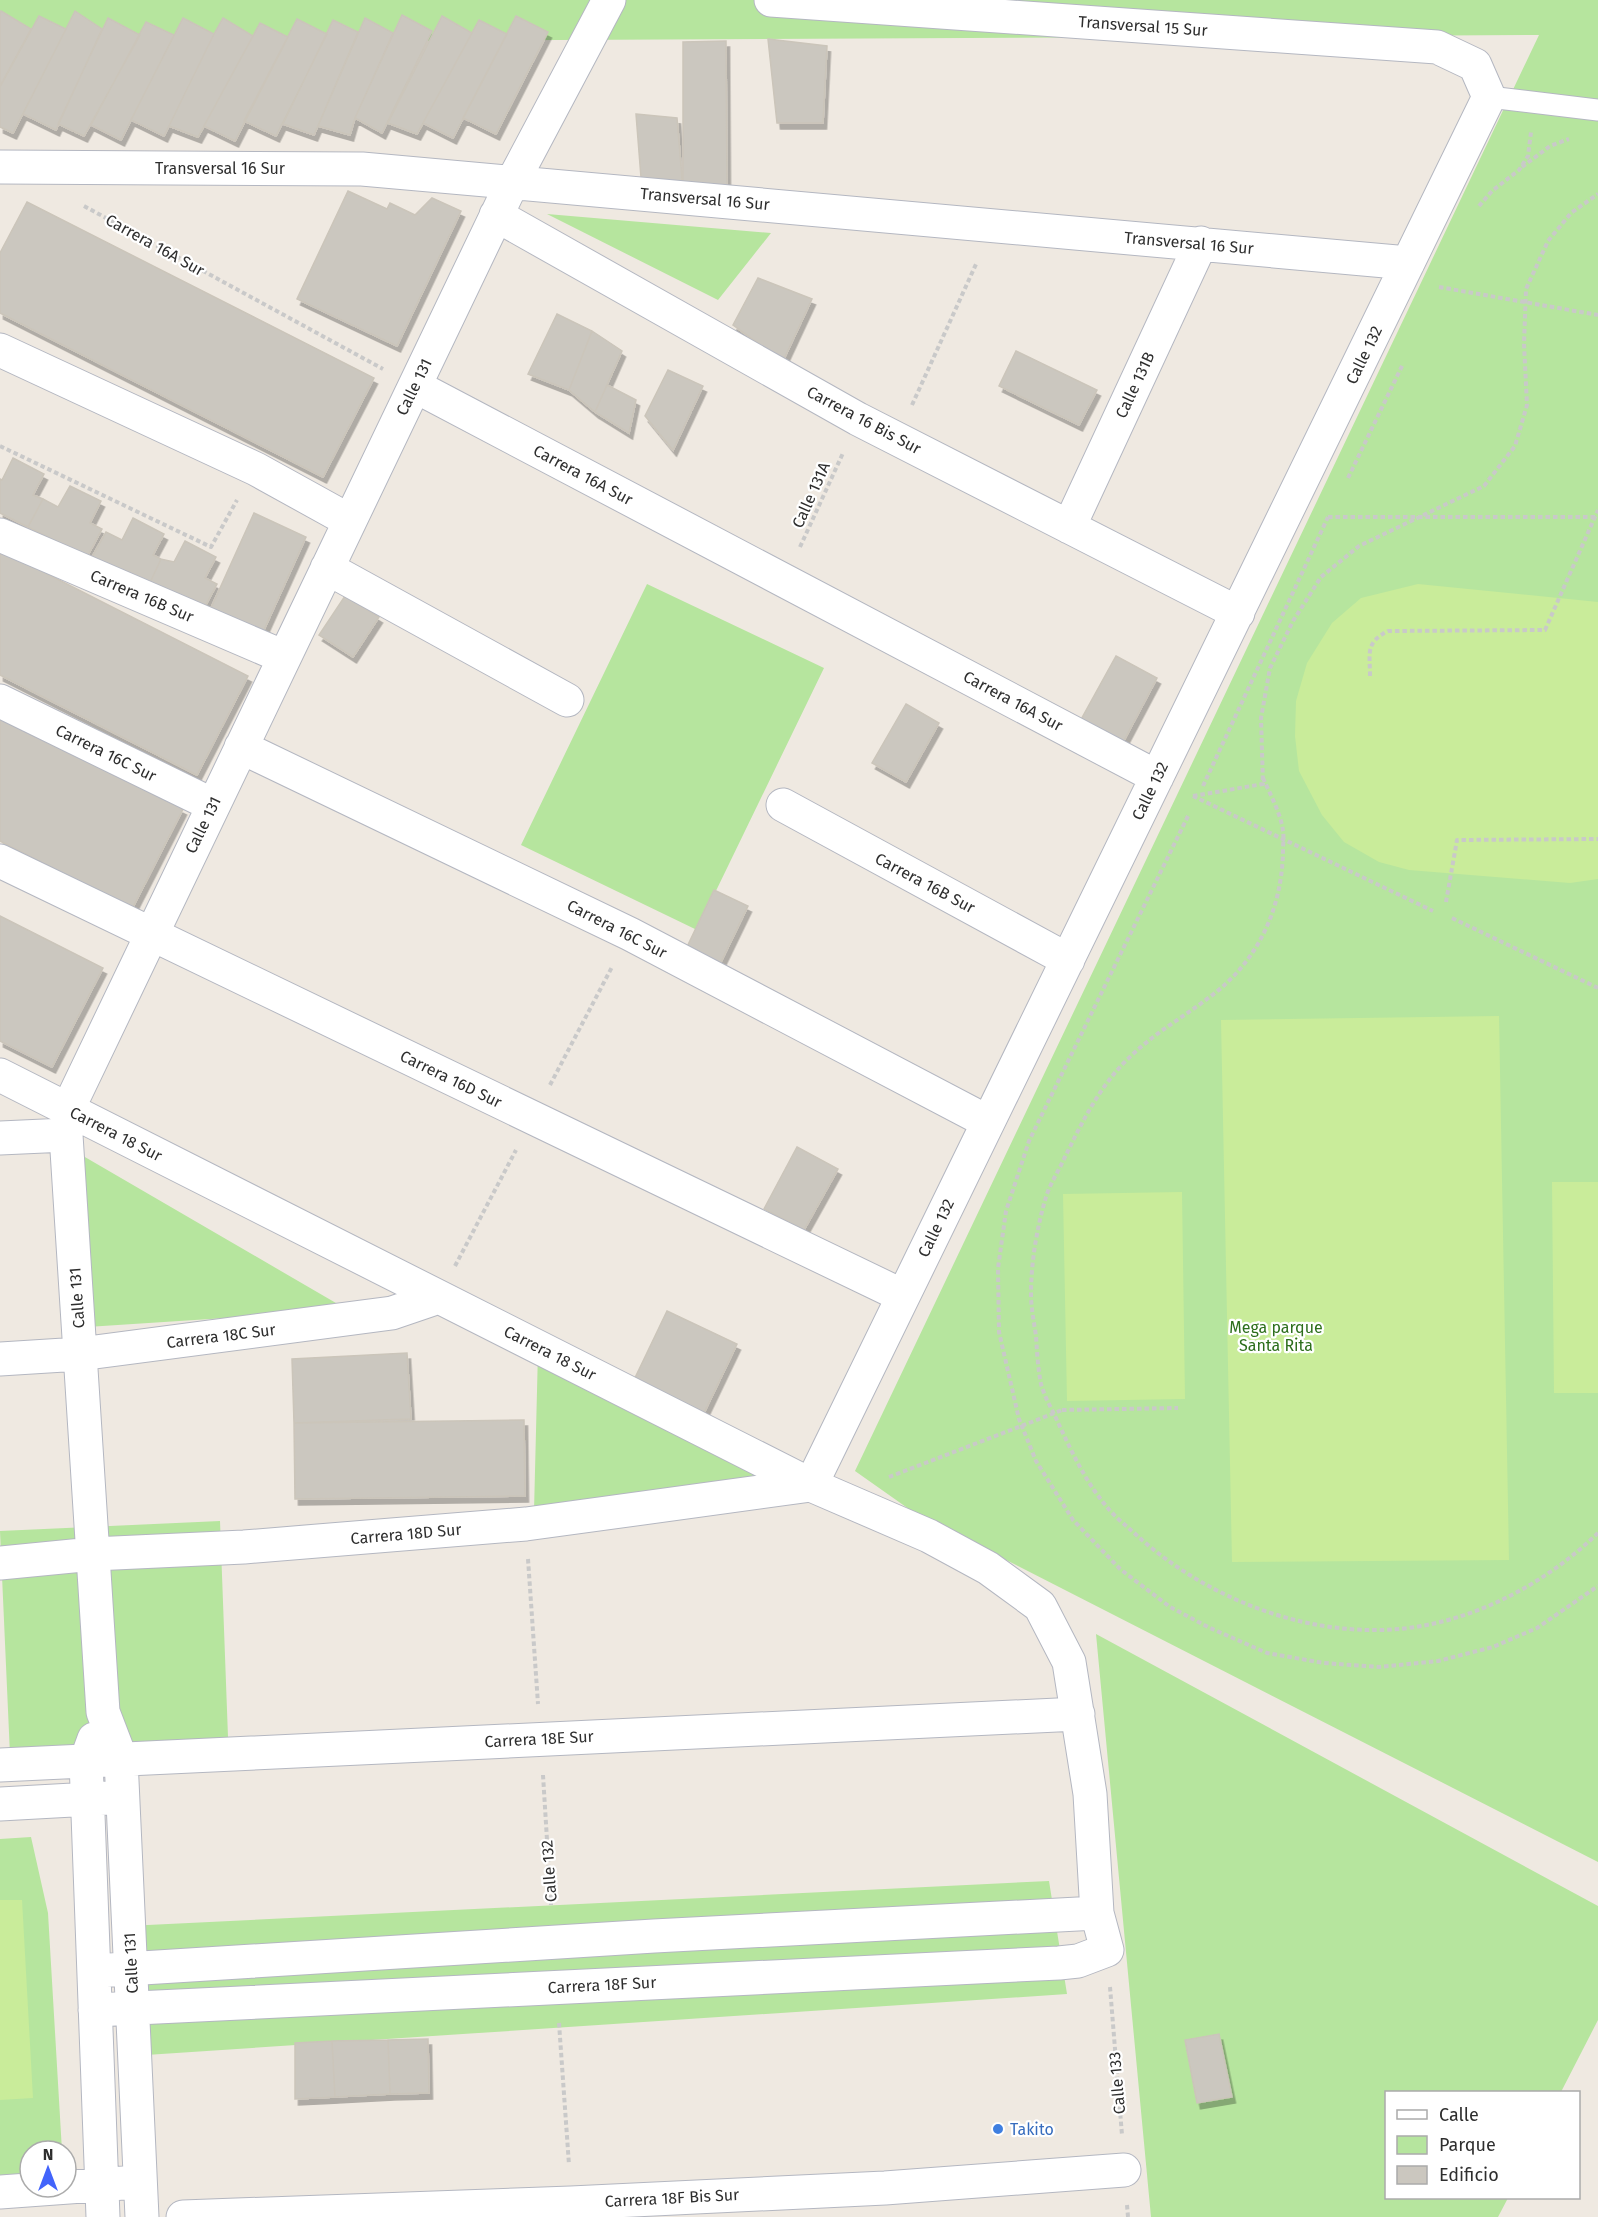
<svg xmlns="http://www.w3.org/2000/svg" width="1598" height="2217" font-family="'Fira Sans',sans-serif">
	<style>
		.green { fill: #b6e59e }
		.pitch { fill: #c9ec9a }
		.building { fill: #cbc7bf; stroke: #cbc5ba; stroke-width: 1.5; filter: url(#shadow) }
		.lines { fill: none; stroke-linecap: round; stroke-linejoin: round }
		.service-casing { stroke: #b4b7c1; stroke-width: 23 }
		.minor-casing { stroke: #b4b7c1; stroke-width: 35 }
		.path { stroke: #c9c9c9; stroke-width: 4; stroke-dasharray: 4.5 3; stroke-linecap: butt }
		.service { stroke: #fff; stroke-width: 21 }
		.minor { stroke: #fff; stroke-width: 33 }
		.path-bridge { stroke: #c9c9c9; stroke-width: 4; stroke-dasharray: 4.5 3; stroke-linecap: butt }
		.shop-dot { fill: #3f7fe0; stroke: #fff; stroke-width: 2 }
		.labels { text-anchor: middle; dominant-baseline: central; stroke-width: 4.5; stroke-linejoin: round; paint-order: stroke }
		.street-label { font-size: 16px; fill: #2e2e2e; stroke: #fff }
		.park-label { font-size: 16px; fill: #2c6e1b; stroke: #fff }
		.shop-label { font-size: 16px; fill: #366cbe; stroke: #fff; text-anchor: start }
	</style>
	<defs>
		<filter id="shadow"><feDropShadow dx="3.5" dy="6" stdDeviation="0" flood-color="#0004"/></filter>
	</defs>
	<rect width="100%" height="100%" fill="#efe9e1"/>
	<!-- green -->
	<path class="green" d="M0,0H1598V1862L916,1514L855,1471L1539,35L0,43Z
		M547,214L771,233L718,300Z
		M647,584L824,668L697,930L521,845Z
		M78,1153L348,1310L87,1327Z
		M538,1351L784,1476L534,1511Z
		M220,1521L228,1737L10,1755L0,1531Z
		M1096,1634L1598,1906V2020L1561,2092H1386V2198H1508L1498,2217H1151Z
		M31,1837L48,1913L62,2151H30V2181L0,2184V1839Z
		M1049,1881L1067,1994L131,2056L127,1926Z"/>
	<!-- pitch -->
	<path class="pitch" d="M1418,584L1598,602V879L1570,883L1409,870L1379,862L1344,842L1322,815L1299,771L1295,736L1296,701L1307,663L1332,623L1361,598Z
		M1499,1016L1509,1560L1232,1562L1221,1020Z
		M1552,1182H1598V1393H1554Z
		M1182,1192L1185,1399L1067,1401L1063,1194Z
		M0,1900H22L33,2098L0,2100Z"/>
	<!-- building -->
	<path class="building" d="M1,11L31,29L0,86V13Z
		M75,11L102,29L56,130L23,114Z
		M402,15L432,31L382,133L355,118Z
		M39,16L66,29L13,133L0,127V87Z
		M442,16L472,33L417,134L388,123Z
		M516,16L548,32L496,134L463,118Z
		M108,18L140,35L84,136L58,124Z
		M183,18L214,34L164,136L131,120Z
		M223,18L253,36L198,137L169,126L214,34Z
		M365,18L393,33L355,118L350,135L318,126Z
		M297,19L327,34L276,136L244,121Z
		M333,20L358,32L314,135L283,124Z
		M479,20L507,34L453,138L423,123Z
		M146,22L174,35L121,140L91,125Z
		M260,23L288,37L235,141L204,126Z
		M768,39L827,46L823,123H777Z
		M726,41L727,188L683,190V42Z
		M636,114L677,118L683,190H642Z
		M348,191L387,209L390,203L415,215L432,198L461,211L397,346L297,299Z
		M27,202L374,378L323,477L0,313V253Z
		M758,278L812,299L783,361L733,325Z
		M557,314L592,331L569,390L528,374Z
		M592,331L622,351L595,412L569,390Z
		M1016,351L1097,390L1079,425L999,386Z
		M668,370L703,386L673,450L645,416Z
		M607,385L636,400L629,433L595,412Z
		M13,458L44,474L33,495L43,499L28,527L0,513V479L2,480Z
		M70,486L101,501L90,523L102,529L87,557L28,527L43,499L58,507Z
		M254,513L306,537L263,632L211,608Z
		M133,518L164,534L153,555L161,559L148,587L91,559L106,532L122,540Z
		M185,541L216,557L205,578L217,584L202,612L148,587L161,559L174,562Z
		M0,550L248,676L197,775L0,675Z
		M345,596L379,617L353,657L319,635Z
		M1116,656L1157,678L1120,748L1078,725Z
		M906,704L939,723L906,782L872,763Z
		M0,716L183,809L132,909L0,841Z
		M714,890L748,906L720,964L687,947Z
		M0,916L103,968L52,1067L0,1041Z
		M797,1147L838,1169L804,1230L764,1209Z
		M667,1311L737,1344L704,1413L634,1380Z
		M407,1353L411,1419L294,1423L292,1359Z
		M524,1420L525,1496L295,1499L294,1423Z
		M1219,2034L1232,2097L1197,2103L1185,2040Z
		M428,2039L429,2093L390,2094L388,2040Z
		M388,2040L390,2094L335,2097L332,2041Z
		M332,2041L335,2097L295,2099V2043Z"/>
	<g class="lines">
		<!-- service casing -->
		<g class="service-casing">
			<path id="service" d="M1489,97L1598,110"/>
		</g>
		<!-- minor casing -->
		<g class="minor-casing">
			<path id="minor" d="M771,0L1437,47L1475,65L1489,97L811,1485
				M0,167L362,169L1408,263
				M496,215L858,419L1238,613
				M0,350L256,469L350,521
				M415,386L1157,777
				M1069,527L1201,243
				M0,535L284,657
				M327,568L567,700
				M0,701L213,805
				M241,747L630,934L988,1122
				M783,805L1068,960
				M0,861L903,1296
				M0,1075L811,1485L929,1536L988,1568L1040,1606L1069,1662L1090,1794L1097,1913L1107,1950L1078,1961L1059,1963L95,2010
				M0,1138L66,1135
				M0,1359L80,1354L392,1313L439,1297
				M0,1563L93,1554L244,1547L526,1524L811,1485
				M94,1739L86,1761L103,2217
				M0,1765L1078,1714
				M0,1804L109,1798
				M94,1971L654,1936L1097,1913
				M0,2192L124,2183
				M142,2217L121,1759L103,1712L66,1135L68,1109L512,183L609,0
				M183,2217L571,2203L885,2188L1124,2170"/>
		</g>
		<!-- path -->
		<path class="path" d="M1522,167L1550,146L1569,139
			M84,206L383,369
			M1479,206L1492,191L1519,170L1528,156L1531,132
			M1439,287L1598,315
			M912,405L977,262
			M0,446L211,547L237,500
			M1348,478L1403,364
			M1328,517H1598
			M800,547L843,453
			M1370,676C1370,652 1365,643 1388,631L1545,630L1598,510
			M1263,778C1270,794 1281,814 1283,831C1284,837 1283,845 1283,851C1282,909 1258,961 1211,996C1185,1016 1156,1032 1132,1055C1101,1083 1082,1122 1064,1159C1058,1172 1050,1184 1046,1197C1037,1227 1031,1262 1031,1294C1031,1308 1034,1322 1036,1336C1037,1352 1038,1369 1041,1384C1044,1395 1050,1406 1055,1416C1070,1448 1084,1480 1107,1507C1114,1516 1124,1524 1132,1531C1195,1590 1285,1630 1373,1630C1456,1631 1539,1590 1598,1533
			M1203,786L1328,517
			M1193,796L1263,784L1261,718L1270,668L1293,621L1321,577L1359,546L1484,486L1515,446L1527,405L1524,344L1526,289L1548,241L1571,213L1598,194
			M1193,796L1433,911
			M1188,816L1029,1141L1006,1211L998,1268L999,1332L1019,1419L1036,1461L1073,1520L1120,1569L1170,1607L1210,1628L1267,1653L1324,1663L1379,1667L1438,1661L1493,1647L1537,1628L1598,1586
			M1446,902L1457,840L1598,839
			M1452,918L1598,988
			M550,1085L612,967
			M455,1266L516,1150
			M1062,1410L1178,1408
			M889,1477L1029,1423
			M528,1559L538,1704
			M543,1775L551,1905
			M1110,1987L1122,2135
			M559,2023L569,2165
			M1127,2205L1128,2217"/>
		<!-- service -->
		<use href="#service" class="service"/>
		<!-- minor -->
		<use href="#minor" class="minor"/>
		<!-- path-bridge -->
		<path class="path-bridge" d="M1029,1423L1062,1410"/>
	</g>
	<!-- markers -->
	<circle class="shop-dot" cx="998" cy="2129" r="6"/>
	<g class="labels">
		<!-- street labels -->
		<g class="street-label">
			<text transform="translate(1143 26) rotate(4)">Transversal 15 Sur</text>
			<text x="220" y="168">Transversal 16 Sur</text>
			<text transform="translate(705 199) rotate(5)">Transversal 16 Sur</text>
			<text transform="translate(1189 243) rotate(5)">Transversal 16 Sur</text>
			<text transform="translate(155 245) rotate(29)">Carrera 16A Sur</text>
			<text transform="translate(1364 355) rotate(-64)">Calle 132</text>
			<text transform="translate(1135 385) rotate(-65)">Calle 131B</text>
			<text transform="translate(414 387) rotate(-64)">Calle 131</text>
			<text transform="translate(864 420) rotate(28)">Carrera 16 Bis Sur</text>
			<text transform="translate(583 475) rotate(28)">Carrera 16A Sur</text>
			<text transform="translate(811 495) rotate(-66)">Calle 131A</text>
			<text transform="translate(142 596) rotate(23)">Carrera 16B Sur</text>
			<text transform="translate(1013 701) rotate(28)">Carrera 16A Sur</text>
			<text transform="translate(106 753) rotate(26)">Carrera 16C Sur</text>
			<text transform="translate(1150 791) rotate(-64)">Calle 132</text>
			<text transform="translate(203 825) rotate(-64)">Calle 131</text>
			<text transform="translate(925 883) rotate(28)">Carrera 16B Sur</text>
			<text transform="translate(617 929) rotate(27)">Carrera 16C Sur</text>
			<text transform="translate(451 1079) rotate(26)">Carrera 16D Sur</text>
			<text transform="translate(116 1134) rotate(27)">Carrera 18 Sur</text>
			<text transform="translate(936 1228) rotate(-64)">Calle 132</text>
			<text transform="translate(77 1298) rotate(-94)">Calle 131</text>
			<text transform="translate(221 1336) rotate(-7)">Carrera 18C Sur</text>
			<text transform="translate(550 1353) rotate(27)">Carrera 18 Sur</text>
			<text transform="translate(406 1534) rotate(-5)">Carrera 18D Sur</text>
			<text transform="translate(539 1739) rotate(-3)">Carrera 18E Sur</text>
			<text transform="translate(549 1871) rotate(-94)">Calle 132</text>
			<text transform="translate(131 1963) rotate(-93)">Calle 131</text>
			<text transform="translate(602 1985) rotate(-3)">Carrera 18F Sur</text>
			<text transform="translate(1117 2083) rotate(-95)">Calle 133</text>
			<text transform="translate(672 2198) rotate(-3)">Carrera 18F Bis Sur</text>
		</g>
		<!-- park labels -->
		<g class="park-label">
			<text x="1276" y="1327">Mega parque<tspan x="1276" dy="18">Santa Rita</tspan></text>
		</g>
		<!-- shop labels -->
		<g class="shop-label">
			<text x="1010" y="2129">Takito</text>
		</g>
	</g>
	<!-- legend -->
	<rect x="1385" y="2091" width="195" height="108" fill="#ffffff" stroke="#ababab" stroke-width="1.5"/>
	<rect x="1397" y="2110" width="30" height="9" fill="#ffffff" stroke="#ababab" stroke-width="1.5"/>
	<text x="1439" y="2121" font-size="18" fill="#2e2e2e">Calle</text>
	<rect x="1397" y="2136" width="30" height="18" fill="#b6e59e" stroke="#ababab" stroke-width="1.5"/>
	<text x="1439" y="2151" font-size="18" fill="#2e2e2e">Parque</text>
	<rect x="1397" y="2166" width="30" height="18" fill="#cbc7bf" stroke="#ababab" stroke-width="1.5"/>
	<text x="1439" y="2181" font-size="18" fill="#2e2e2e">Edificio</text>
	<!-- north arrow -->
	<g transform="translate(48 2169)"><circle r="28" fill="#ffffff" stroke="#ababab" stroke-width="1.5"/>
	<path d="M0-4.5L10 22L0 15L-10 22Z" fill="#4264fb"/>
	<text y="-9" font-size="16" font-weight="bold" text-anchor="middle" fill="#2e2e2e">N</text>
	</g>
</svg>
